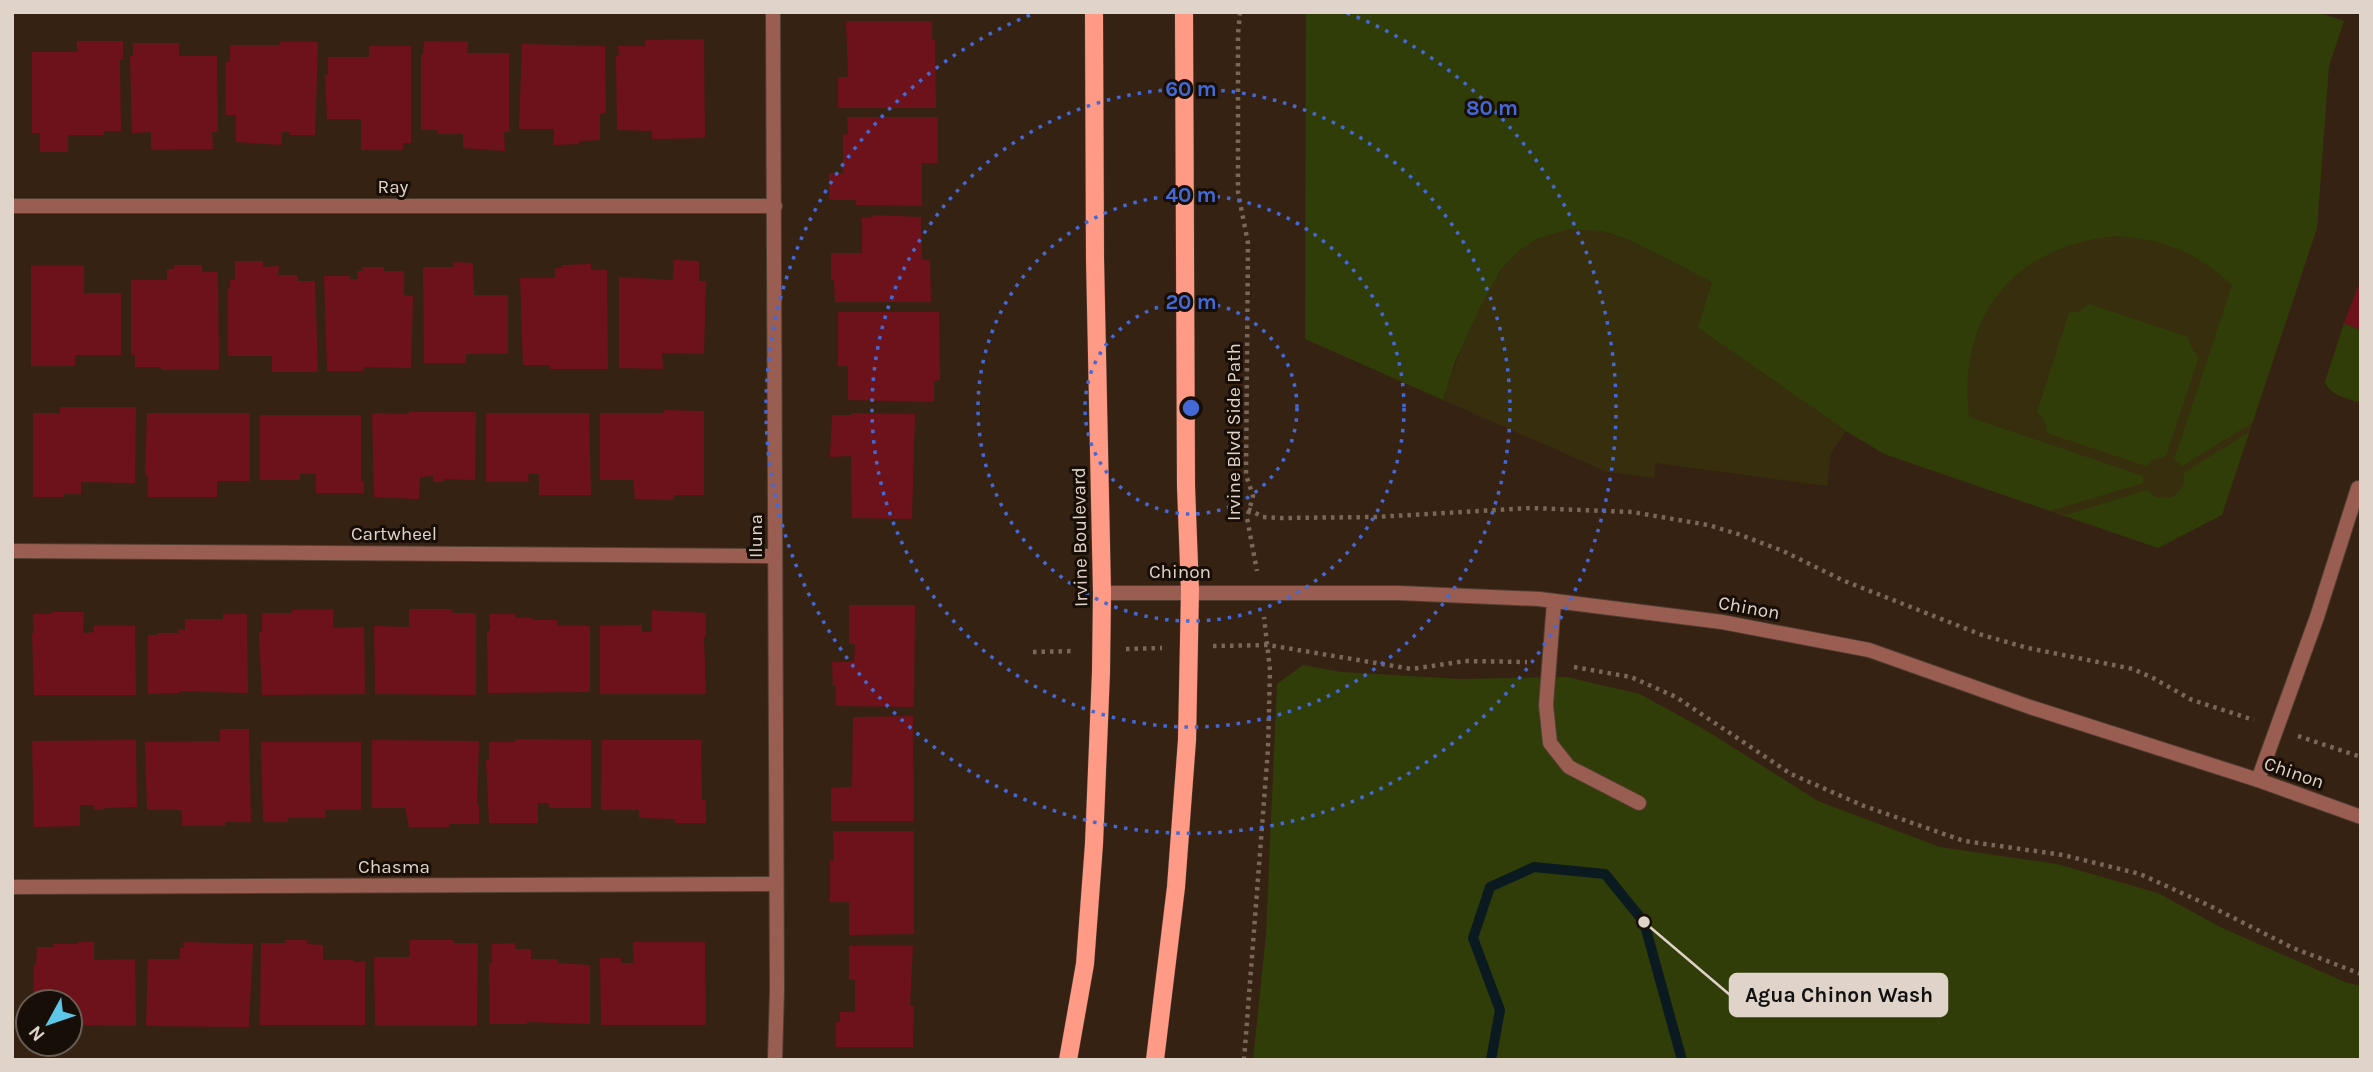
<svg xmlns="http://www.w3.org/2000/svg" width="2373" height="1072" font-family="Karla,sans-serif">
	<style>
		.green { fill: #313d08 }
		.sand { fill: #362e0d; fill-rule: evenodd }
		.lines { fill: none; stroke-linecap: round; stroke-linejoin: round }
		.stream { stroke: #0a1a20; stroke-width: 10 }
		.building { fill: #6d121b }
		.service-casing { stroke: #513e30; stroke-width: 16 }
		.minor-casing { stroke: #513e30; stroke-width: 16 }
		.tertiary-casing { stroke: #513e30; stroke-width: 16 }
		.primary-casing { stroke: #513e30; stroke-width: 19 }
		.path { stroke: #79675a; stroke-width: 4.5; stroke-dasharray: 3.5 5; stroke-linecap: butt }
		.service { stroke: #9a5d52; stroke-width: 14 }
		.minor { stroke: #9a5d52; stroke-width: 14 }
		.tertiary { stroke: #9a5d52; stroke-width: 14 }
		.primary { stroke: #ff9a87; stroke-width: 18 }
		.ring { fill: none; stroke: #4469d5; stroke-width: 3.5; stroke-dasharray: 3.5 7 }
		.labels { text-anchor: middle; dominant-baseline: central; stroke-width: 6; stroke-linejoin: round; paint-order: stroke }
		.street-label { font-size: 19px; fill: #e0d3c9; stroke: #170e07 }
		.centre { fill: #4469d5; stroke: #170e07; stroke-width: 3.5 }
		.ring-label { font-size: 21px; text-anchor: middle; font-weight: bold; fill: #4469d5; stroke: #170e07; stroke-width: 6; stroke-linejoin: round; paint-order: stroke }
		.leader { fill: none; stroke: #e0d3c9; stroke-width: 2.5 }
		.callout-dot { fill: #e0d3c9; stroke: #170e07; stroke-width: 2.5 }
		.callout { fill: #e0d3c9; stroke: #e0d3c9; stroke-width: 2.5 }
		.callout-label { font-size: 21px; text-anchor: middle; font-weight: bold; fill: #111 }
	</style>
	<rect width="100%" height="100%" fill="#362213"/>
	<!-- green -->
	<path class="green" d="M1306,12H2317L2344,21L2329,66L2317,228L2222,515L2158,548L1884,454L1846,431L1698,328L1689,270L1631,241L1602,231L1539,238L1518,252L1500,271L1455,362L1443,400L1305,339Z
		M2344,323L2361,330V403C2348,398 2330,396 2325,382Z
		M1303,665L1341,672L1461,679L1567,677L1640,694L1707,731L1818,801L1940,847L2057,864L2158,893L2220,927L2345,982L2361,986V1060H1253L1266,935L1277,684Z"/>
	<!-- sand -->
	<path class="sand" d="M1570,229L1602,231L1631,241L1712,282L1698,328L1846,431L1831,453L1827,486L1655,463L1654,478L1607,472L1443,400C1455,362 1489,273 1520,250C1536,238 1552,234 1570,229Z
		M2117,236C2165,240 2196,252 2232,285L2174,460L2182,466L2252,423L2249,432L2184,473C2185,485 2181,492 2170,498L2156,497L2147,490L2062,516L2050,511L2143,483V476L1969,417C1957,315 2015,245 2117,236ZM2089,304L2188,337L2192,349L2199,357L2166,456L2152,460L2146,466L2047,433L2045,421L2037,412L2069,313L2081,311Z"/>
	<g class="lines">
		<!-- stream -->
		<path class="stream" d="M1491,1060L1500,1010L1473,938L1490,887L1534,867L1605,874L1644,922L1682,1060"/>
	</g>
	<!-- building -->
	<path class="building" d="M846,21H932V40H935L936,108H838V77H848Z
		M704,39L705,138L652,139V131L617,130L616,56H619L618,46H645V40Z
		M77,41H123V60H120L121,131H104V135H68V152H40V133H32V52H77Z
		M424,41L468,42L467,53H509V132H504L505,151L463,148V134H438V130H421V54H423Z
		M280,42H318L315,135H290V132H282V145L236,142V115H226V62H230V45H280Z
		M133,43H179V56H217L218,132H212L213,149L151,150V132L132,133L130,56H133Z
		M522,44L605,46L606,113L600,114V140L579,141V144L554,145V129H519Z
		M369,46H411V143H403V150H361V119H327L325,75H328V57H369Z
		M847,117H938V163H922V206L856,205V200H829V173H843V134L848,135Z
		M872,215L921,217L922,260H930L931,302H835L834,280H831V253H862V218L872,217Z
		M674,260L699,261V281H706L704,354L662,353L663,369L619,368V277L673,280Z
		M235,261H263V267L279,266L278,275H298V281H315L318,372H272V356H228V289H230V280H235Z
		M453,262L473,263L474,295H508V354H466V363H424L423,267H453Z
		M591,264V270H607L608,369H550V365H523L520,278H555V268H562V265Z
		M174,265H202V272H218L219,370H161V367H135V355H131V280H167V269H174Z
		M31,266H84V293H121V355H75V366H31Z
		M362,267H384V271H404V295L413,296L411,368L364,367V371H327L324,276H350V279H358L357,271H363Z
		M2361,279V330L2344,323Z
		M838,312H939L940,380L934,381V402L848,400V366H838Z
		M60,407H136L135,483L81,482V494H64V497H33V413H60Z
		M664,410L704,411V495H674V500L635,499L633,480H600V413H664Z
		M409,412H476L475,480L444,479V482H433V476L420,477L419,499L374,497L372,413L409,414Z
		M147,413H250V481H217V497H148V475L145,476Z
		M486,413H589L591,495H539V474H528L529,482H486Z
		M851,413L915,414L912,519L852,518L851,456L830,457L832,415H851Z
		M260,415H361V482H364V493H316V474H300V480H260Z
		M849,605H915L914,707L836,706V686H833L832,662H854L855,644H849Z
		M409,609H452L453,613H476V695L375,694L374,626L409,627Z
		M292,610H333V628L364,627L365,694L262,695L259,632H262V613H292Z
		M652,610L706,613V637H704L706,694H600V626L642,625V632H652Z
		M52,612H84L83,633L94,632V626H135L136,695H34L32,633H34L33,614H52Z
		M223,614H247L248,693L179,691V693L148,694V635H157V633H179L178,629L185,630V619H223Z
		M490,614H515V618H531L532,620H557V626H590V692L488,693L487,631H490Z
		M913,716L914,821H831V788L852,787L853,717Z
		M220,729H249L251,822H225L226,826H182V810H147L145,742L220,741Z
		M515,739L591,740V808H549V803H538V823H489L486,760L489,759V742H515Z
		M136,740L137,807L103,808L104,810H94V805H80V826L34,827L32,741Z
		M372,740L479,741L477,805H479V824H450L449,827H409L405,808H372Z
		M602,740H701L702,800H706V823H675V819L639,818V810H601Z
		M261,742H361V810H326L325,818H288V822H263Z
		M833,831H914V934L849,935V902H830V860L834,861Z
		M285,940H307V944L323,945V960H354V962H365V1025H260L261,943H285Z
		M410,940H453L454,943H478L477,1026H375L374,957H410Z
		M78,942H94V960L135,959L136,1026L70,1025V1002H34V965H36L37,947H54L53,944H78Z
		M183,942L253,944L249,1027L146,1026L148,959H180V948H184Z
		M633,942H705L706,1025H601L600,958H621V963H634Z
		M515,943V949H531V959H558V963L590,965V1024L527,1022V1024H490L489,963H492V944Z
		M849,946H913L910,1006H914L913,1047H836V1022H840V1012H855V979L849,980Z"/>
	<g class="lines">
		<!-- service casing -->
		<g class="service-casing">
			<path id="service" d="M1554,602L1546,705L1550,743L1569,767L1639,803
				M2258,780L2317,617L2358,488"/>
		</g>
		<!-- minor casing -->
		<g class="minor-casing">
			<path id="minor" d="M773,12L777,990L775,1060
				M12,206H775
				M12,551L775,556
				M12,887L776,884"/>
		</g>
		<!-- tertiary casing -->
		<g class="tertiary-casing">
			<path id="tertiary" d="M1102,593H1399L1539,599L1722,622L1869,650L2030,707L2258,780L2361,817"/>
		</g>
		<!-- primary casing -->
		<g class="primary-casing">
			<path id="primary" d="M1068,1060L1085,964L1094,844L1101,672L1102,593L1095,258L1094,12
				M1155,1060L1176,887L1187,740L1190,591L1186,486L1184,12"/>
		</g>
		<!-- path -->
		<path class="path" d="M1240,12L1238,35V192L1248,243L1246,475L1253,496L1247,518L1257,571
			M1248,509L1263,517L1282,518L1375,517L1531,508L1632,512L1708,525L1738,534L1783,551L1842,580L1982,635L2028,648L2133,669L2153,678L2192,700L2254,720
			M1213,646L1268,645L1412,669L1465,661L1527,662
			M1126,649L1162,648
			M1033,652L1075,651
			M1574,667L1631,677L1676,697L1791,774L1864,806L1964,841L2063,855L2140,874L2208,905L2293,948L2361,974
			M2298,736L2361,757
			M1244,1060L1268,749L1270,670L1264,617"/>
		<!-- service -->
		<use href="#service" class="service"/>
		<!-- minor -->
		<use href="#minor" class="minor"/>
		<!-- tertiary -->
		<use href="#tertiary" class="tertiary"/>
		<!-- primary -->
		<use href="#primary" class="primary"/>
	</g>
	<!-- distance rings -->
	<g class="ring">
		<circle cx="1191" cy="408" r="106"/>
		<circle cx="1191" cy="408" r="213"/>
		<circle cx="1191" cy="408" r="319"/>
		<path d="M1347 13A425 425 0 1 1 1035 13"/>
	</g>
	<g class="labels">
		<!-- street labels -->
		<g class="street-label">
			<text x="393" y="187">Ray</text>
			<text transform="translate(1234 432) rotate(-90)">Irvine Blvd Side Path</text>
			<text x="394" y="534">Cartwheel</text>
			<text transform="translate(756 536) rotate(-90)">Iluna</text>
			<text transform="translate(1080 537) rotate(-91)">Irvine Boulevard</text>
			<text x="1180" y="572">Chinon</text>
			<text transform="translate(1749 608) rotate(10)">Chinon</text>
			<text transform="translate(2294 773) rotate(19)">Chinon</text>
			<text x="394" y="867">Chasma</text>
		</g>
	</g>
	<circle cx="1191" cy="408" r="10" class="centre"/>
	<g class="ring-label">
		<text x="1191" y="96">60 m</text>
		<text x="1492" y="115">80 m</text>
		<text x="1191" y="202">40 m</text>
		<text x="1191" y="309">20 m</text>
	</g>
	<!-- callouts -->
	<path class="leader" d="M1644 922L1730 995"/>
	<circle class="callout-dot" cx="1644" cy="922" r="7"/>
	<rect class="callout" x="1730" y="974" width="217" height="42" rx="7"/>
	<g class="callout-label">
		<text x="1839" y="1002">Agua Chinon Wash</text>
	</g>
	<!-- border -->
	<rect width="2373" height="1072" fill="none" stroke="#e0d3c9" stroke-width="28"/>
	<!-- north arrow -->
	<g transform="translate(49 1023) rotate(230)"><circle r="33" fill="#170e07" stroke="#675d55" stroke-width="2"/>
	<path d="M0-5L12 26L0 18L-12 26Z" fill="#5dc7e8"/>
	<text y="-10" font-size="19" font-weight="bold" text-anchor="middle" fill="#e0d3c9">N</text>
	</g>
</svg>
